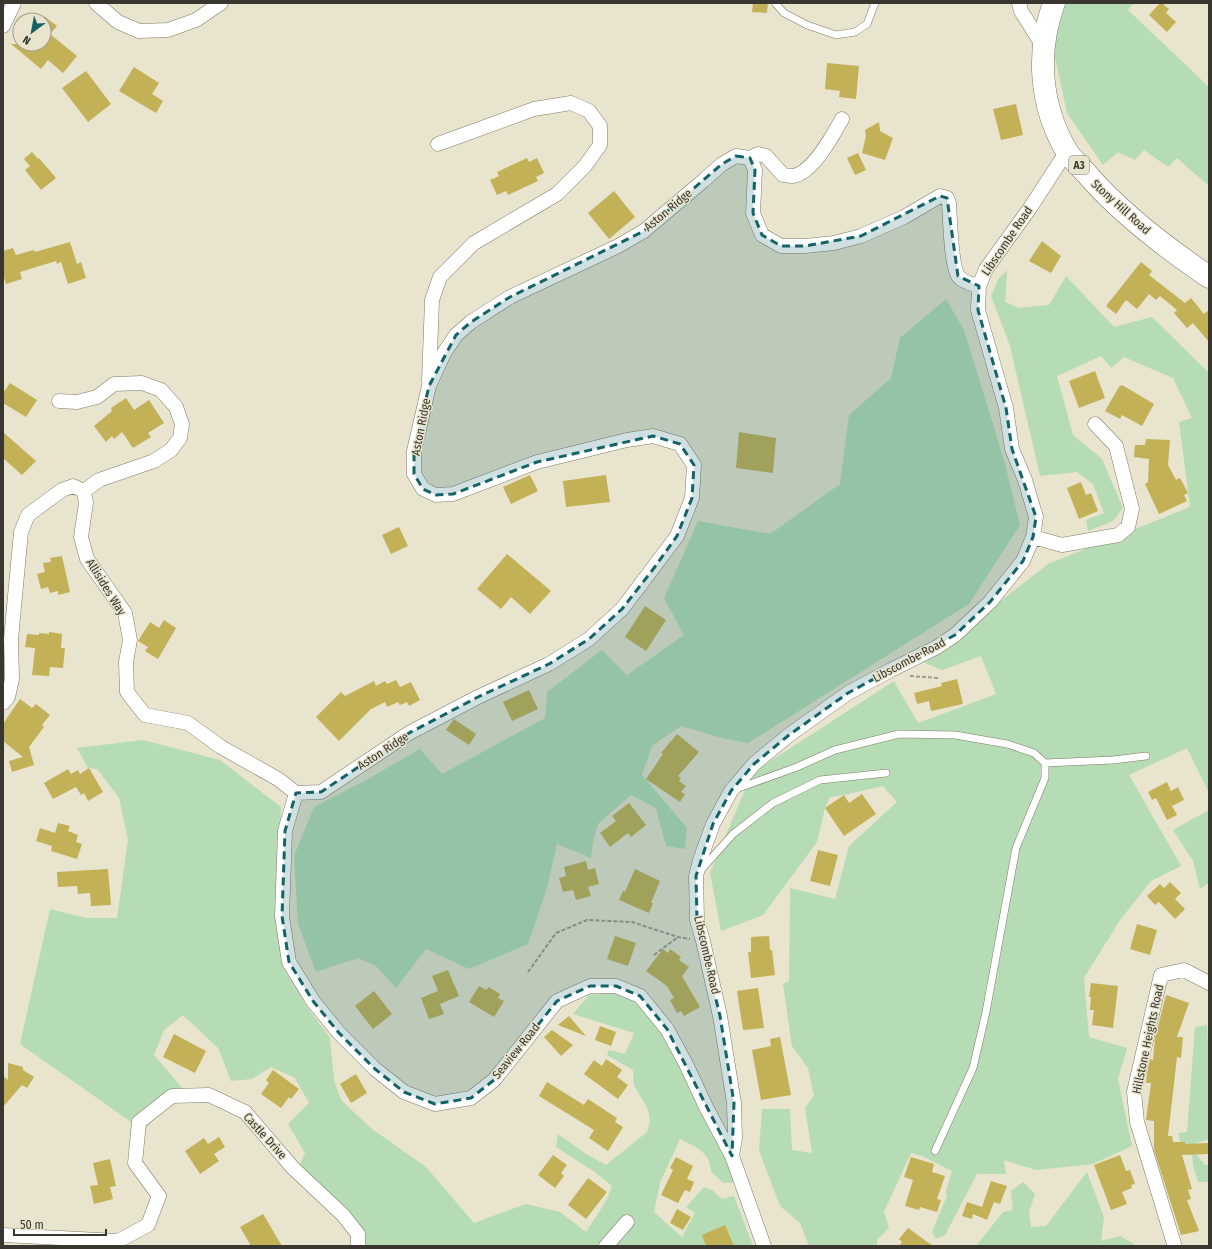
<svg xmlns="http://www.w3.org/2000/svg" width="1212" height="1249" font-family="'Fira Sans Condensed',sans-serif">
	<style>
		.green { fill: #b5dcb4 }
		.building { fill: #c3b157 }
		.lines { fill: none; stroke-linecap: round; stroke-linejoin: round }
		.lane-casing { stroke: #7e7b67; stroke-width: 8 }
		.street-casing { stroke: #7e7b67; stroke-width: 15 }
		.primary-casing { stroke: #7e7b67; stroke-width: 23 }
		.path { stroke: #9e9b8b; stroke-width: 2; stroke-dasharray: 4 2; stroke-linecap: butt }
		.lane { stroke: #fff; stroke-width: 7 }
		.street { stroke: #fff; stroke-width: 14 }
		.primary { stroke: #fff; stroke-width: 22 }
		.marked { fill: #146369; fill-opacity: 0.2; stroke: #146369; stroke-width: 3; stroke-dasharray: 8 5; stroke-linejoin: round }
		.labels { text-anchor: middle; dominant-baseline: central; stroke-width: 3; stroke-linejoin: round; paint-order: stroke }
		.shield { fill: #e8e4ce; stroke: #6d6a5e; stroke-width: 1 }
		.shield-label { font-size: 11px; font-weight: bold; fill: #38362e }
		.street-label { font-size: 12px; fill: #38362e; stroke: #e8e4ce }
	</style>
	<rect width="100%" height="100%" fill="#e8e4ce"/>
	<!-- green -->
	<path class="green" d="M1066,3H1134L1128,10L1209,87V186L1177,158L1168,167L1144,150L1135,160L1118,152L1103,165L1067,113L1053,48Z
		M1007,270L1005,302L1019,308L1049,305L1066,276L1114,327L1152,317L1209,373V793L1187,748L1129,775L1181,866L1151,881L1120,920L1084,978L1089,1037L1127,1048L1118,1079L1132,1146L1093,1164L1036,1170L1004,1160L1006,1174H977L945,1235L936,1239L932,1232L947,1196L946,1191L952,1171L922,1156L911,1153L884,1212L889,1228L877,1240V1246H809L800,1223L780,1206L759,1150L762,1109H790L792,1150L812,1153L805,1108L814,1096L808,1068L792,1046L783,984L789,981L790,888L835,899L849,846L897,802L883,786L844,795L830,797L825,808L817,842L763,915L721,931L710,873L752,773L894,681L918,723L996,694L981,656L942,670L923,662L1048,564L1190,507L1179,422L1192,418L1173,378L1124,357L1111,368L1101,356L1057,376L1073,435L1102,459L1123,508L1113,521L1088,531L1086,520L1104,513L1093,484L1077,472L1040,476L1010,346L991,296L999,278Z
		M946,299L964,330L1004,460L1020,525L969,604L748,743L722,738L681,726L652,746L642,775L687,828L685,849L666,846L656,808L631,795L598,824L593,842L591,858L557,844L547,888L528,944L469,969L426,949L396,988L376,966L358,958L316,972L298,924L294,856L314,807L368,779L420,749L442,774L545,718L547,692L602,650L627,675L684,635L664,598L698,521L770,534L840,484L849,415L891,378L900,338Z
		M143,740L220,760L281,807L280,916L284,963L305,1004L330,1038L334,1080L341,1100L372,1129L426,1167L474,1223L526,1204L560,1212L586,1232L606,1201L612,1186L595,1172L556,1147L558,1134L586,1154L606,1165L647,1132L650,1121L648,1109L634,1085L633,1070L607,1055L609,1050L625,1054L634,1033L573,1014L589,995L626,992L655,1016L739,1182L723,1183L711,1171C710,1151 695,1147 680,1139L660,1183L654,1212L682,1237L695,1213L686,1207L704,1187L712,1190L722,1199L734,1196L753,1246H364L299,1167L305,1153L288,1124L309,1103L295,1078L271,1067L252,1079L231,1081L218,1048L183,1015L164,1030L154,1055L182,1088L206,1091L181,1100L157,1114L144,1131L20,1044L50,909L86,918H117L128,840L119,798L97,769L88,768L77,748Z
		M1209,810V883L1200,889L1193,861L1173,830Z
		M1207,1025L1209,1064V1139L1196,1143L1197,1155L1205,1165H1209V1182H1198L1193,1165L1192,1150L1180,1147L1179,1133L1187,1132L1195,1027Z
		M1087,1172L1104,1217L1101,1241L1120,1236L1137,1246H976L1003,1212L1013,1210L1011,1191L1023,1182L1035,1194L1029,1212L1031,1227L1046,1226Z"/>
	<!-- building -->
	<path class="building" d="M753,3H768L767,13L752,12Z
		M1160,3H1162L1169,9L1166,13L1176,22L1167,32L1149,15Z
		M44,16L57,26L50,34L77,56L63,73L48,60L41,69L11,44H44Z
		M827,63L859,66L856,99L839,97L840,91L825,89Z
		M134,67L159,83L152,94L163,101L156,113L119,91Z
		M86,71L111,104L88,122L62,88Z
		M1016,104L1023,135L1001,140L993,109Z
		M879,122L880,131L893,138L885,160L862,153L866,136L865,130Z
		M32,152L38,159L39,158L56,178L41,190L25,170L30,166L24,159Z
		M858,153L866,170L855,175L847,158Z
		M527,158L529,162L537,158L544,173L536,177L538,181L508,195L506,191L497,195L490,180L499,176L497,172Z
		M614,191L635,217L609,239L588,213Z
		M1042,241L1061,256L1051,273L1029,261Z
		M70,242L77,264L81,262L86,278L68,284L61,262L57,264L56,261L20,272L22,279L6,284L3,274V251L13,248L16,255L34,250L35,252Z
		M1141,262L1152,271L1149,275L1185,303L1191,298L1204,314L1209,310V342L1193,323L1187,328L1174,313L1177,310L1160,296L1156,300L1149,294L1137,309L1126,300L1116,314L1106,306Z
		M1095,371L1105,398L1079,408L1069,381Z
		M10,383L37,400L26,417L3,403V393Z
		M1122,385L1154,404L1142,426L1122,415L1120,419L1105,411L1119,387Z
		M126,398L134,410L149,400L164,423L148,433L151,437L133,448L122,432L114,439L112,436L106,442L94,426L112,411L111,408Z
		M3,432L36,461L22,475L3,458Z
		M739,432L776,438L773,473L736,468Z
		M1146,439L1170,440L1168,465L1176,480L1180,478L1188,493L1184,495L1187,501L1159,514L1145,484L1148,482L1149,459L1134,457L1135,445H1145Z
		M530,475L538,491L511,504L503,487Z
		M606,475L610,502L566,507L563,481Z
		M1081,482L1086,495L1091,493L1098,511L1079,519L1067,488Z
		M399,527L408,546L391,554L382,535Z
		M507,554L551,591L530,614L511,597L501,609L477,589Z
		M62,556L70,592L58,595V591L50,593L48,587L41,589L37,574L45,572L43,563L51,562L50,558Z
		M645,606L666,620L646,651L625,637Z
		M164,620L176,628L158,659L145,651L148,647L138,641L150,622L159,628Z
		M49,632L62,634L61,648H65L63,668L50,667L49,676L32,675L35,648L25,647L27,634L39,635V633L49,634Z
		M957,679L963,704L931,711L929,701L917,704L914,693L942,686L941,683Z
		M396,680L400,687L411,682L420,700L409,706L407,702L400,705L398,702L387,707L385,702L371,709L339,741L316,717L341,692L345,696L374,681L376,686L385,681L387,684Z
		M529,690L538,709L512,721L503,702Z
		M20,699L32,708L36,704L50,715L42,725L44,727L29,747L34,765L12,772L9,761L23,757L3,741V724Z
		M454,719L476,734L469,745L446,730Z
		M677,734L699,752L678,776L681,778L679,781L686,786L681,792L685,794L680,802L646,779L663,754L661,753Z
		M89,768L103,792L88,801L84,793L81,795L76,787L53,799L44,783L68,769L71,774L78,770L80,774Z
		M1167,782L1171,791L1178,787L1184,800L1172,806L1177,815L1167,820L1156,798L1152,800L1148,792Z
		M862,794L876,814L844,836L825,808L844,795L849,803Z
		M629,803L646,825L631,837L628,833L610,847L600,833L616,821L612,816Z
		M58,823L70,826L68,831L78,835L76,842L82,844L77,859L51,851L52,846L36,841L40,828L55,833Z
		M818,850L838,855L830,886L810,881Z
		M586,861L588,870L595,868L599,884L588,887L591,896L576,900L573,890L563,892L559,878L566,876L564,867Z
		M108,869L111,905L91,906L90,893L78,894L77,886L58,887L57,872Z
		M635,869L660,881L651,903H653L649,913L619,900L623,891L625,892Z
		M1170,882L1181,893L1175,899L1185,909L1175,919L1159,902L1155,905L1147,896L1160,884L1164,888Z
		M1137,924L1157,930L1150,955L1130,949Z
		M615,936L636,943L628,966L607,959Z
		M769,936L770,950H772L775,975L751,978L748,952H751V937Z
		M663,949L668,953L670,949L681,957L679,960L689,967L682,976L700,1007L684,1016L681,1011L677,1013L670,1000L674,998L667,986L646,971Z
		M448,970L459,996L440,1004L444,1014L429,1019L421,998L438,991L432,976Z
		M1091,983L1118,986L1113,1028L1092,1025L1094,1010H1090L1091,997H1089Z
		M479,986L486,990L489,987L500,994L498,998L504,1001L494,1017L469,1002Z
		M758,988L764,1028L743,1030L737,991Z
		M374,991L392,1014L373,1029L355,1006Z
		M1166,995L1189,1003L1177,1037H1183L1181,1058L1177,1057L1168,1136H1172L1173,1142H1185V1144L1209,1143V1154L1182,1155L1192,1189L1188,1190L1191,1199L1187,1200L1199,1231L1181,1235L1154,1150V1121L1146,1120L1151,1083H1146L1147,1073L1150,1059L1153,1060L1155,1038Z
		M569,1016L586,1036L558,1025Z
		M600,1026L616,1032L611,1046L595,1040Z
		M552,1030L573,1045L561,1056L544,1037Z
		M174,1034L206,1051L195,1073L163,1057Z
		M780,1037L791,1095L761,1100L752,1050L771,1046L770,1039Z
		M606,1059L622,1070L617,1077L628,1085L618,1099L584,1074L594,1060L602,1066Z
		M8,1063L23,1067V1070L34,1077L27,1088L22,1085L3,1107V1076L8,1080Z
		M273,1070L299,1089L291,1099L289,1097L281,1108L261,1094L269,1083L266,1080Z
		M356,1074L367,1093L351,1103L340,1084Z
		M547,1082L584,1105L588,1099L617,1118L615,1122L623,1127L608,1151L589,1138L594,1130L539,1096Z
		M219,1137L225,1147L214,1154L219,1161L200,1174L185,1151L204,1138L208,1144Z
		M553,1155L567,1165L561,1173L564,1176L555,1188L538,1175Z
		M1120,1155L1126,1171L1130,1170L1135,1184L1131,1185L1132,1188L1122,1192L1127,1204L1111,1210L1094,1165Z
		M676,1157L693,1166L687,1179L694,1182L690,1192L685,1190L678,1203L661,1195L673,1170L670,1168Z
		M911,1157L934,1164L932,1172L945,1176L937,1199L941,1200L937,1212L920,1207L919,1210L905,1206L913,1180L904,1177Z
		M110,1159L116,1186L110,1187L113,1199L94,1204L90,1186L98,1185L93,1163Z
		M588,1178L607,1192L586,1219L568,1205Z
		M991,1181L1007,1186L1000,1204L994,1202L987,1220L973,1214L972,1219L962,1216L967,1202L982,1207Z
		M677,1209L691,1217L683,1230L670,1223Z
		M263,1214L282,1246H251L240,1227Z
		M725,1225L734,1246H706L702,1235Z
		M908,1228L933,1246H899L902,1242L899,1239Z"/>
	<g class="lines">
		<!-- lane casing -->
		<g class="lane-casing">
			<path id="lane" d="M776,4L784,13L807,25L836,35L855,32L867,24L875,3
				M736,789L797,767L835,750L899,734L955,735L1007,744L1034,753L1045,763L1113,760L1146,756
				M700,871L733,834L773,803L820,780L886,773
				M935,1151L973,1068L986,1012L1016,848L1045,778V763"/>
		</g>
		<!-- street casing -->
		<g class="street-casing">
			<path id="street" d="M96,3L118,22L139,31L168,30L196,20L221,3
				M1019,3L1021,11L1043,46
				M3,26L14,3
				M750,158L758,154L766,156L783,175C786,175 790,176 793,176C813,173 833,135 842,119
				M429,381L432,300L440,277L474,243L557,194L585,166L600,145V126L589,111L571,103L534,109L438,144
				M59,401L77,402L97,397L114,384L142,383L161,390L176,407L182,424L180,438L171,450L154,461L99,480L84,491
				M1033,537L1062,545L1118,535L1128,527L1132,509L1116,446L1095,424
				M3,703L8,697L12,679L11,639L21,532L28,515L62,490L73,486L84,491L86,503L81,537L87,559L125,613L130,640L126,662L127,692L145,715L188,723L221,747L278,779L296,793
				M296,793L321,792L409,733L478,697L549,664L589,639L622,609L677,536L692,498L694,465L680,444L653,436L627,440L537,462L453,494L436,495L423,489L414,474V451L429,386L444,353L456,335L471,322L510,297L618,246L644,231L703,181L722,164L736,156L750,158L755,170L753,213L762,235L781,246H805L834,243L861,236L904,217L940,196L947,198L949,203C950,217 951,268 959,277C964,283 973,284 979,286
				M296,793L285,831L282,916L289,962L313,1001L339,1033L375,1069L404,1092L435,1104L471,1098L494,1080L557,1001L590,986H616L640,996L667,1029L686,1064L706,1107L732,1156L764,1246
				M732,1156L735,1138L734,1103L720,1016L703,941L697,920L696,876L700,860L713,824L731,791L754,764L789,735L848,693L891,670L937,647L955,635L990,602L1023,561L1033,537L1036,517L1025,480L1012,449L1006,408L978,310L979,286L986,269L1030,208L1067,151
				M3,1235L118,1241L148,1225L159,1196L135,1163L139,1122L172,1096L209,1095L245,1112L293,1168L343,1215L358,1234V1246
				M1174,1244L1137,1122L1134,1092L1161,975L1184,970L1209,983
				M606,1246L627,1222"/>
		</g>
		<!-- primary casing -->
		<g class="primary-casing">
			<path id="primary" d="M1054,3C1036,52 1040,105 1066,150C1071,158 1079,166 1086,173C1120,213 1165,247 1209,277"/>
		</g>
		<!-- path -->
		<path class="path" d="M910,676L938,678
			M654,955L678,937
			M528,972L556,933L587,920L632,922L678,937L690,939"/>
		<!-- lane -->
		<use href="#lane" class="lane"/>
		<!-- street -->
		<use href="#street" class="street"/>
		<!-- primary -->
		<use href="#primary" class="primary"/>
	</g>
	<!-- marked area -->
	<path class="marked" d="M736,156L750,158L755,170L753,213L762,235L781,246H805L861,236L940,196L947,198L958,276L979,286L978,310L1006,408L1012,449L1036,517L1033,537L1023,561L990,602L955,635L848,693L789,735L754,764L731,791L713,824L696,876L697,920L720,1016L734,1103L732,1156L667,1029L640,996L616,986H590L557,1001L494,1080L471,1098L435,1104L404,1092L375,1069L339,1033L313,1001L289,962L282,916L285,831L296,793L321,792L409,733L478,697L549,664L589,639L622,609L654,568L677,536L692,498L694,465L680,444L653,436L537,462L453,494L436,495L423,489L414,474V451L429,386L456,335L471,322L510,297L644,231L722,164Z"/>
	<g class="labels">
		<!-- shield labels -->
		<rect class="shield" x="1069" y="156" width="20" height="18" rx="3"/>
		<g class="shield-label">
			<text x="1079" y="165">A3</text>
		</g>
		<!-- street labels -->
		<g class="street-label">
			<text transform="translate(1121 207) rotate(42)">Stony Hill Road</text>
			<text transform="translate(668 210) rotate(-40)">Aston Ridge</text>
			<text transform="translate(1007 241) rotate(-56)">Libscombe Road</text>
			<text transform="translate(421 427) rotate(-79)">Aston Ridge</text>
			<text transform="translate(106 587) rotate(58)">Allisides Way</text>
			<text transform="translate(909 660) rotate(-28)">Libscombe Road</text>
			<text transform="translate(383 751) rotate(-33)">Aston Ridge</text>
			<text transform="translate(707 955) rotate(77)">Libscombe Road</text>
			<text transform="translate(1148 1039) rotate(-78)">Hillstone Heights Road</text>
			<text transform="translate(516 1051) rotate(-51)">Seaview Road</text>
			<text transform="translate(265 1136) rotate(48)">Castle Drive</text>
		</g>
	</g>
	<!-- border -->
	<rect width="1212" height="1249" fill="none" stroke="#38362e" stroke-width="8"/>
	<!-- north arrow -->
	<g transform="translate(32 32) rotate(212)"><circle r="19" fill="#e8e4ce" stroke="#a29e8e"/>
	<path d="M0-3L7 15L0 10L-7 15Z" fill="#146369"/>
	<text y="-6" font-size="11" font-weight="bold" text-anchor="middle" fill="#38362e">N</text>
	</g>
	<!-- scale -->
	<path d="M14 1229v6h92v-6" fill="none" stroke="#38362e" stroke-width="2"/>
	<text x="20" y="1229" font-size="12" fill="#38362e" stroke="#e8e4ce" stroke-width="3" paint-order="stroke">50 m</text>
</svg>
